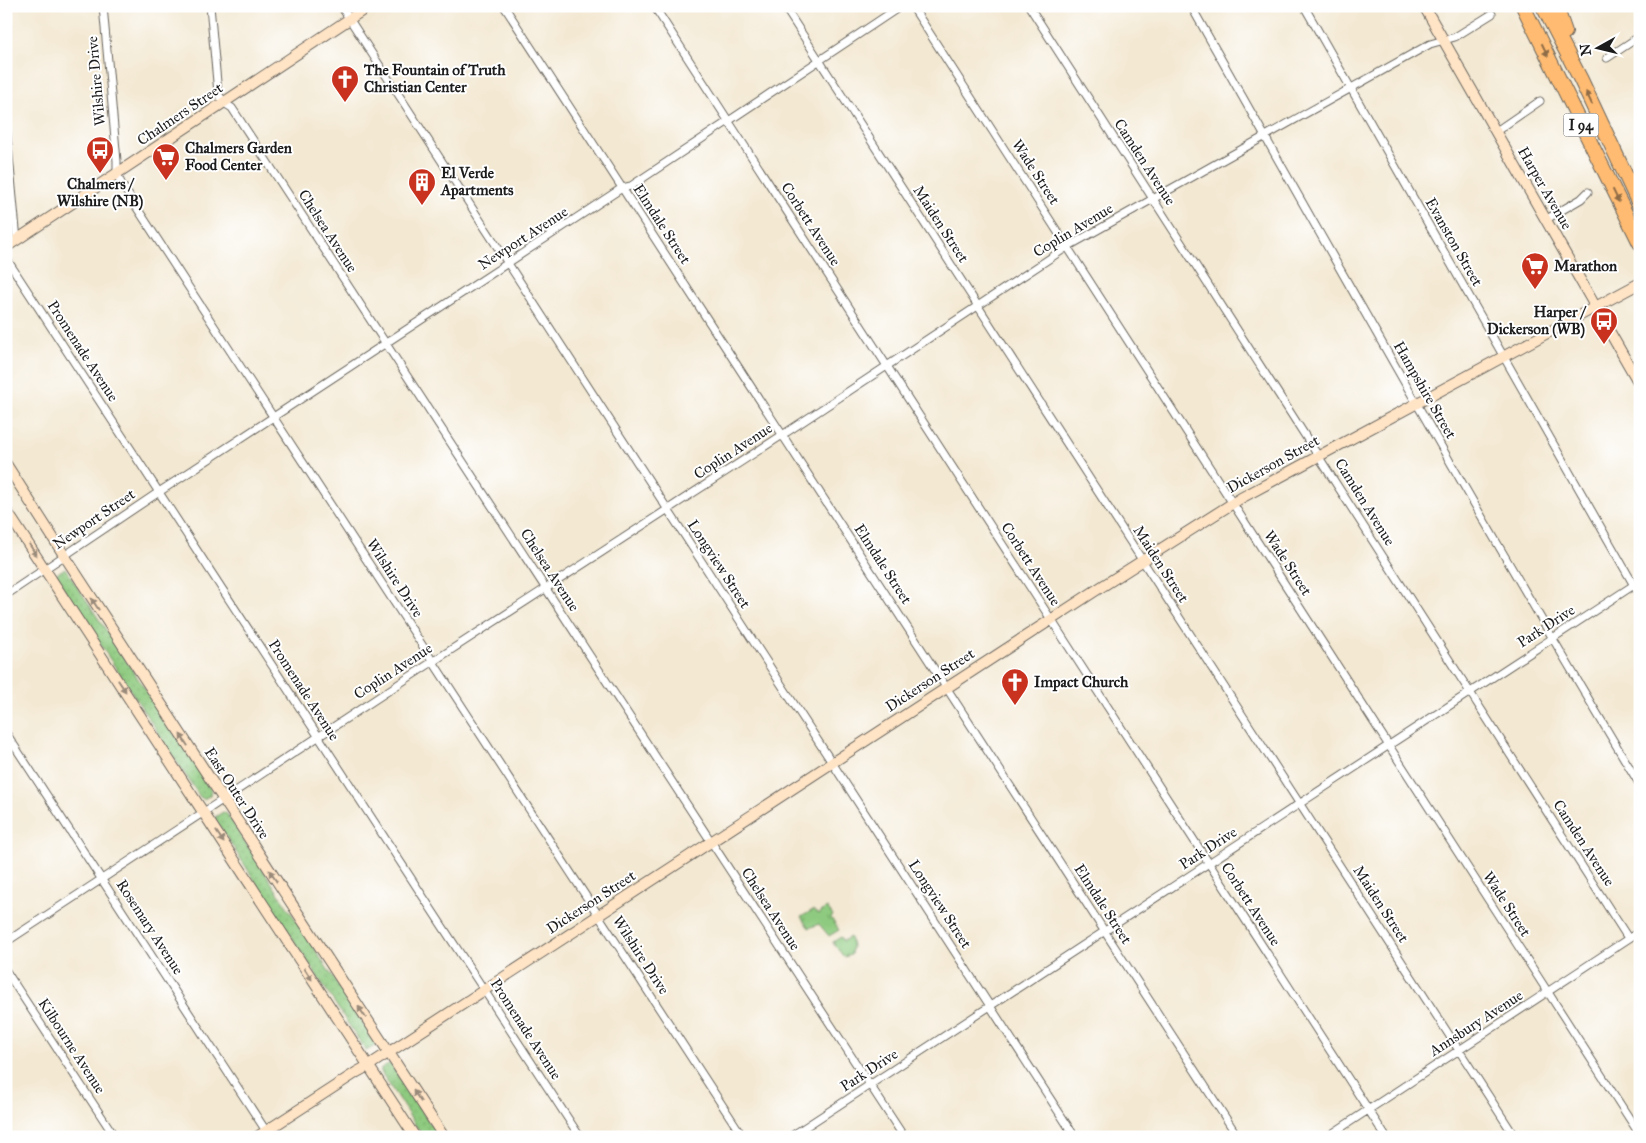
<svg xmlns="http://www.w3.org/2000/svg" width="1646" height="1143" font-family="'IM FELL Great Primer',serif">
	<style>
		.grass { fill: url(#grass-dots); stroke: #55734e }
		.park { fill: url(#park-tufts); stroke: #55734e }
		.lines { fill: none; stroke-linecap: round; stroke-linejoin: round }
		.street-casing { stroke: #67635c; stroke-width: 9 }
		.secondary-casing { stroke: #67635c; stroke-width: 12 }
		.highway-casing { stroke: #67635c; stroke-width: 16 }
		.street { stroke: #fff; stroke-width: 7 }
		.secondary { stroke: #ffe4c6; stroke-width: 10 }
		.highway { stroke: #ffbb71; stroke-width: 14 }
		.oneway { fill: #8e6c46 }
		.oneway2 { fill: #998a7a }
		.labels { text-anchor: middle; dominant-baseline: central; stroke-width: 4; stroke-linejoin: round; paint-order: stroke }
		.shield { fill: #fff; stroke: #606060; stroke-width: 1 }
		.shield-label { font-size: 14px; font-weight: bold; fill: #1c1c1c }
		.poi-label { font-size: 15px; font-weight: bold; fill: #1c1c1c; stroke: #fff; text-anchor: start }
		.street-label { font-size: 15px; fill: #1c1c1c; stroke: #fff }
	</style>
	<defs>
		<pattern id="grass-dots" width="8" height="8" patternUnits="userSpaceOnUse" patternTransform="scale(1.25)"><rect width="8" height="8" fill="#8eca7f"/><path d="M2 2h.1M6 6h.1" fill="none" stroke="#7aad6d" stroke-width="1.8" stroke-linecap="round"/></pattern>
		<pattern id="park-tufts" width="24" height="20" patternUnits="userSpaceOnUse" patternTransform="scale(1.25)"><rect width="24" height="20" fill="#8eca7f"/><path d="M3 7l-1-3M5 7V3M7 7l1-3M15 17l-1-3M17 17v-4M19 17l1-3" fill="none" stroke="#7aad6d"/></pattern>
	</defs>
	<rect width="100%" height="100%" fill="#fff"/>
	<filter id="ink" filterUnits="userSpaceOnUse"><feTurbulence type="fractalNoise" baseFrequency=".02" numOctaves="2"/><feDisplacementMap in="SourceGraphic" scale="10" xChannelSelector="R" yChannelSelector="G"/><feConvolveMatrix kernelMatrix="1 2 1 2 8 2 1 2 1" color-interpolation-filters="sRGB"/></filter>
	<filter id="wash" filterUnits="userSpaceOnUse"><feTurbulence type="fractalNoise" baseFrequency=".0096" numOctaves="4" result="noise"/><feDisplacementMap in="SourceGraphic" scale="20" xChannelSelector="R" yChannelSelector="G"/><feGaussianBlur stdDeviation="1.12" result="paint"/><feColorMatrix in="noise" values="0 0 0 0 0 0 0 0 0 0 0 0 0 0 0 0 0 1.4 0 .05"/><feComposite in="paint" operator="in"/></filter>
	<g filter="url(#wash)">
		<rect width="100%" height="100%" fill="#f3e8d2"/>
		<!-- grass -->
		<path class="grass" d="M65,568L211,789L210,795L204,799L200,797L59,581L56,574Z
			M223,812L227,814L373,1039L377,1045L366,1051L216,821L215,817Z
			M390,1063L439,1137H423L381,1072V1068Z"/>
		<!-- park -->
		<path class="park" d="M827,908L833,916L831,918L839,930L829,936L819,924L809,928L801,917L813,910L818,914Z
			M841,937L843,941L850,937L852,946L851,955L844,957L833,943V942Z"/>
	</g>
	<g filter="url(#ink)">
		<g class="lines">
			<!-- street casing -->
			<g class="street-casing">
				<path id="street" d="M103,6L117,161V174L122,185L743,1137
					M210,6L218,93L224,103L232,108L904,1137
					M341,6L1075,1137
					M504,6L1238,1137
					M654,6L1386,1137
					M784,6L1515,1137
					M912,6L1640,1135
					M1029,6L1628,938
					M1191,6C1339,267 1485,528 1640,785
					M1304,6L1640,596
					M1637,6L1640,10
					M1607,58L1640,36
					M6,125L17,240
					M1495,132L1540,101
					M1545,220L1581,199L1588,192
					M6,258L580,1137
					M6,595L159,492L622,188L631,186L901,6
					M6,733L270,1137
					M6,942L423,668L790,430L1067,247L1430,44L1455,37L1492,14
					M6,971L115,1137
					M790,1137L1640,581
					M1327,1137L1640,931"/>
			</g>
			<!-- secondary casing -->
			<g class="secondary-casing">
				<path id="secondary" d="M1424,6L1640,385
					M6,247L369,6
					M6,464L64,555L444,1137
					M6,510L415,1137
					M257,1137L357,1072L368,1066L1098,589L1241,498L1640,283"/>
			</g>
			<!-- highway casing -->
			<g class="highway-casing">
				<path id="highway" d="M1523,6L1640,243
					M1543,6L1581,80L1640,206
					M1556,6L1565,32"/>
			</g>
			<!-- street -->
			<use href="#street" class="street"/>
			<!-- secondary -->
			<use href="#secondary" class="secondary"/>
			<!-- highway -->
			<use href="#highway" class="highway"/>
		</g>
		<!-- one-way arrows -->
		<defs><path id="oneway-solid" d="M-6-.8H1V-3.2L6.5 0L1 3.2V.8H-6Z" transform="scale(1.25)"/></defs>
		<g class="oneway">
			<use href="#oneway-solid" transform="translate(1545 50) rotate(64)"/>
			<use href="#oneway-solid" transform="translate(1589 98) rotate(-115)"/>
			<use href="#oneway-solid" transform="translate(1616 196) rotate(64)"/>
		</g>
		<g class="oneway2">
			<use href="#oneway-solid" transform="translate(33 550) rotate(57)"/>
			<use href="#oneway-solid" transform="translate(95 604) rotate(-123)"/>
			<use href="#oneway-solid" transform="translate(122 686) rotate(57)"/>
			<use href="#oneway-solid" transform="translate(184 740) rotate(-123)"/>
			<use href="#oneway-solid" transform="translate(220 837) rotate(57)"/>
			<use href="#oneway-solid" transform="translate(273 876) rotate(-123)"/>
			<use href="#oneway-solid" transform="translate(308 974) rotate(57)"/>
			<use href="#oneway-solid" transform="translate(362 1012) rotate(-123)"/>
			<use href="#oneway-solid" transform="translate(417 1096) rotate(-123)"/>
		</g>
	</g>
	<!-- icons -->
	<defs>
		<g id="church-pin" transform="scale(1.4375)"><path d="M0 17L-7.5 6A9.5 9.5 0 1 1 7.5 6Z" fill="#c8321e" stroke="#fff"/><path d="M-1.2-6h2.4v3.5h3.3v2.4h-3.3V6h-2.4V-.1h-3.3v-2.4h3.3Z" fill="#fff"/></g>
		<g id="bus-pin" transform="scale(1.4375)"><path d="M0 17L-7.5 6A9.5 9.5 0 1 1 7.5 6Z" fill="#c8321e" stroke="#fff"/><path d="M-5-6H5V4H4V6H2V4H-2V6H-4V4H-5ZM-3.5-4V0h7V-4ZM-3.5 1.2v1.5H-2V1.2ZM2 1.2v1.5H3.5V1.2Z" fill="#fff"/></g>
		<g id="supermarket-pin" transform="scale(1.4375)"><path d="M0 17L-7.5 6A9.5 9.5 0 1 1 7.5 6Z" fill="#c8321e" stroke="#fff"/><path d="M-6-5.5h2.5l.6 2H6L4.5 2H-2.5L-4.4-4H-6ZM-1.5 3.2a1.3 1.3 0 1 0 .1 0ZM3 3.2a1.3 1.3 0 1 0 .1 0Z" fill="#fff"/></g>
		<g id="building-pin" transform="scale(1.4375)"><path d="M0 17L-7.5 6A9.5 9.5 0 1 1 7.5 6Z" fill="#c8321e" stroke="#fff"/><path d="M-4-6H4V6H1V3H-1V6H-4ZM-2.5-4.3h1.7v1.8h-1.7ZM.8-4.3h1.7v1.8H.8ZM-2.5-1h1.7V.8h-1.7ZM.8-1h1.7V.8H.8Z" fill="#fff"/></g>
	</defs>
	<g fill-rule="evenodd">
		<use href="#church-pin" x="345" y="79"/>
		<use href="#bus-pin" x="100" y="150"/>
		<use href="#supermarket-pin" x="166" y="157"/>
		<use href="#building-pin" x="422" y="182"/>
		<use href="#supermarket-pin" x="1535" y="266"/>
		<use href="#bus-pin" x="1604" y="321"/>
		<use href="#church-pin" x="1015" y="682"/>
	</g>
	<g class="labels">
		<!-- shield labels -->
		<rect class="shield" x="1563.5" y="113.5" width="35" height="23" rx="4"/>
		<g class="shield-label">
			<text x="1581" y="125">I 94</text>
		</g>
		<!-- poi labels -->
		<g class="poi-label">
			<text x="364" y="70">The Fountain of Truth<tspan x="364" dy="17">Christian Center</tspan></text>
			<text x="185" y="148">Chalmers Garden<tspan x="185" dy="17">Food Center</tspan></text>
			<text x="441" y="173">El Verde<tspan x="441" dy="17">Apartments</tspan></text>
			<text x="100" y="184" text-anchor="middle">Chalmers /<tspan x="100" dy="17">Wilshire (NB)</tspan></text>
			<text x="1554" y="266">Marathon</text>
			<text x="1585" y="312" text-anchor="end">Harper /<tspan x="1585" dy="17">Dickerson (WB)</tspan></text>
			<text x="1034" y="682">Impact Church</text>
		</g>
		<!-- street labels -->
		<g class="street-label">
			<text transform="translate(96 81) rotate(-95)">Wilshire Drive</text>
			<text transform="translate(180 114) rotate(-34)">Chalmers Street</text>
			<text transform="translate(1145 162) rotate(57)">Camden Avenue</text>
			<text transform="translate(1036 172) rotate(57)">Wade Street</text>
			<text transform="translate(1545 188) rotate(60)">Harper Avenue</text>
			<text transform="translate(662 224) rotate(57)">Elmdale Street</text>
			<text transform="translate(811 224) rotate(57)">Corbett Avenue</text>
			<text transform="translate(941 224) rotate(57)">Maiden Street</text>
			<text transform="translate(1073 230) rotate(-31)">Coplin Avenue</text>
			<text transform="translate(328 231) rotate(57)">Chelsea Avenue</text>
			<text transform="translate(523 238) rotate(-33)">Newport Avenue</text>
			<text transform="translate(1454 242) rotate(60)">Evanston Street</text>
			<text transform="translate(83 351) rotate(57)">Promenade Avenue</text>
			<text transform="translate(1425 390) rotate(60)">Hampshire Street</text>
			<text transform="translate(733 451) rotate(-33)">Coplin Avenue</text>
			<text transform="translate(1273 464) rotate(-29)">Dickerson Street</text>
			<text transform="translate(1365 502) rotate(58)">Camden Avenue</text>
			<text transform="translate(94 519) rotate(-34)">Newport Street</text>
			<text transform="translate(1288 563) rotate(57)">Wade Street</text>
			<text transform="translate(719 564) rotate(57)">Longview Street</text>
			<text transform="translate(883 564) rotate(57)">Elmdale Street</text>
			<text transform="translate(1031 564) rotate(57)">Corbett Avenue</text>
			<text transform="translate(1161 564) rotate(57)">Maiden Street</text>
			<text transform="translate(550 570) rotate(57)">Chelsea Avenue</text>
			<text transform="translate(395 578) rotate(57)">Wilshire Drive</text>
			<text transform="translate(1546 626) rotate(-33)">Park Drive</text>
			<text transform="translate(393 671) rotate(-33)">Coplin Avenue</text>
			<text transform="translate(930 680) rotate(-33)">Dickerson Street</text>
			<text transform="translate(304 690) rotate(57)">Promenade Avenue</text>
			<text transform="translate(237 793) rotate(57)">East Outer Drive</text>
			<text transform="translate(1584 843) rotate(57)">Camden Avenue</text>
			<text transform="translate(1208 848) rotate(-33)">Park Drive</text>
			<text transform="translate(591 902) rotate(-33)">Dickerson Street</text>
			<text transform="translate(940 904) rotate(57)">Longview Street</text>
			<text transform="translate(1103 904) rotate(57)">Elmdale Street</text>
			<text transform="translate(1251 904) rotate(57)">Corbett Avenue</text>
			<text transform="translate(1381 904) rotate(57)">Maiden Street</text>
			<text transform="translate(1507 904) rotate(57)">Wade Street</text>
			<text transform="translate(771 909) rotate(57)">Chelsea Avenue</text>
			<text transform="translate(150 927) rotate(57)">Rosemary Avenue</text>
			<text transform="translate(641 955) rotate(57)">Wilshire Drive</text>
			<text transform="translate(1476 1023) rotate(-33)">Annsbury Avenue</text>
			<text transform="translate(526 1029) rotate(57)">Promenade Avenue</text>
			<text transform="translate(72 1046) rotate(57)">Kilbourne Avenue</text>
			<text transform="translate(869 1070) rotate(-33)">Park Drive</text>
		</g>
	</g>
	<!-- margin -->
	<rect width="1646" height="1143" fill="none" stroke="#fff" stroke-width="25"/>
	<!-- north arrow -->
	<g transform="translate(1598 48) rotate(262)" stroke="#ffffff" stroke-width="4" paint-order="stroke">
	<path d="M0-4L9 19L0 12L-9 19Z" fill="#1c1c1c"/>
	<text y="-8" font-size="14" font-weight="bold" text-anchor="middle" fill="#1c1c1c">N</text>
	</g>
</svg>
